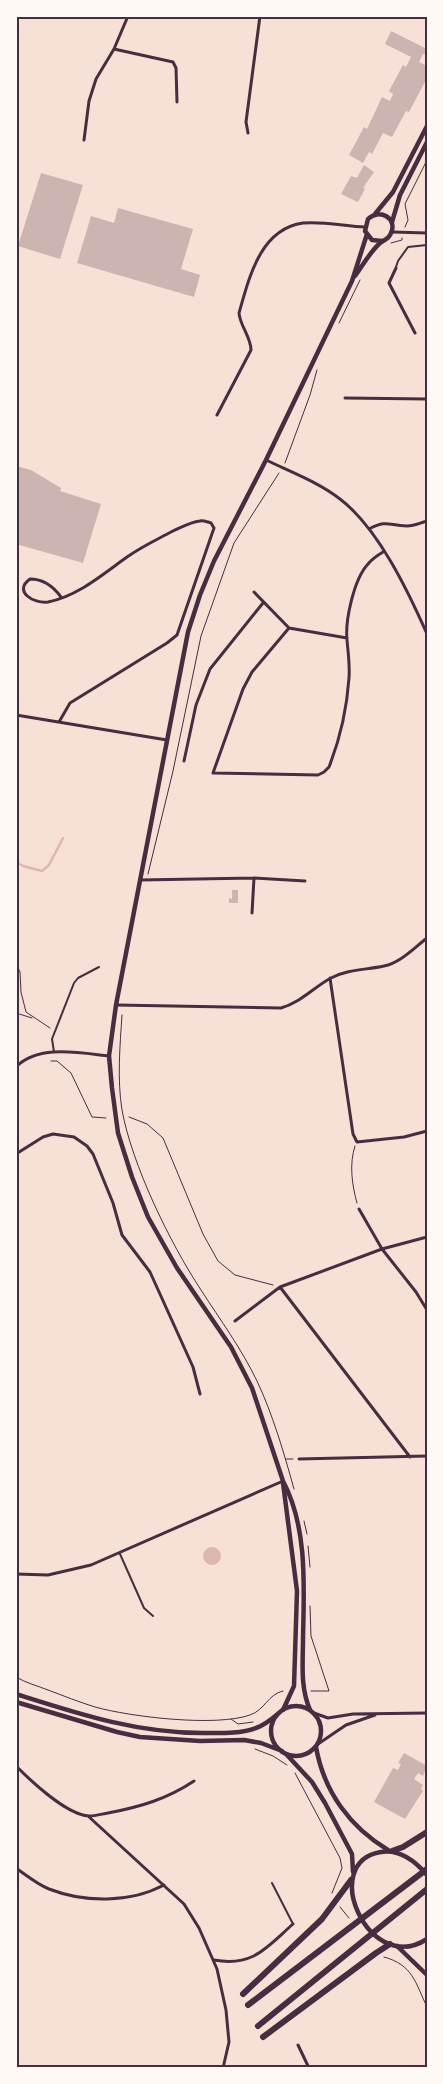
<svg xmlns="http://www.w3.org/2000/svg" width="443" height="2084" font-family="Karla,sans-serif">
	<style>
		.water { fill: #dcb8b0 }
		.lines { fill: none; stroke-linecap: round; stroke-linejoin: round }
		.stream { stroke: #dcb8b0; stroke-width: 2.5 }
		.building { fill: #ccb4b1 }
		.path { stroke: #4a2c40; stroke-width: 1 }
		.service { stroke: #4a2c40; stroke-width: 2 }
		.minor { stroke: #4a2c40; stroke-width: 3 }
		.tertiary { stroke: #4a2c40; stroke-width: 4.5 }
		.secondary { stroke: #4a2c40; stroke-width: 4.5 }
		.motorway { stroke: #4a2c40; stroke-width: 6 }
		.neatline { fill: none; stroke: #4a2c40; stroke-width: 2 }
	</style>
	<rect width="100%" height="100%" fill="#f7e1d7"/>
	<!-- water -->
	<path class="water" d="M203 1556a9 9 0 1 1 18 0a9 9 0 1 1-18 0Z"/>
	<g class="lines">
		<!-- stream -->
		<path class="stream" d="M16,862L23,866L42,871L49,865L63,838"/>
	</g>
	<!-- building -->
	<path class="building" d="M391,31L427,49V55L423,54L419,62L427,66V78L409,112L406,111L392,137L383,133L372,154L369,152L363,163L349,155L364,127L367,129L382,97L390,101L393,94L389,91L403,65L406,67L411,57L385,44Z
		M364,165L374,172L363,188L365,189L358,202L341,194L351,176L357,178Z
		M41,173L83,185L60,259L18,246Z
		M118,208L193,229L181,269L200,275L194,297L77,263L91,216L114,223Z
		M16,466L31,470L61,488L60,491L101,504L83,563L16,544Z
		M232,890H238V903H229V898L232,899Z
		M404,1753L427,1766L423,1776L418,1773L414,1779L423,1785L421,1789L423,1791L405,1819L374,1802L393,1768L398,1770L401,1764L398,1763Z"/>
	<g class="lines">
		<!-- path -->
		<path class="path" d="M232,16L254,18
			M405,227L408,220L405,204L427,160
			M391,243L402,240V238
			M339,323L360,280
			M285,463L310,395L317,370
			M148,874L173,771L201,636L234,543L279,473
			M16,963L20,972L21,992L26,1012L50,1028
			M16,1013L32,1018
			M122,1015C120,1046 117,1079 122,1110C132,1165 170,1243 201,1290C221,1321 241,1348 257,1381C273,1415 284,1453 294,1489
			M51,1061H57L71,1073L92,1117L106,1118
			M129,1117L147,1124L163,1138L203,1234L218,1261L235,1275L273,1285
			M355,1146C349,1164 352,1185 357,1203
			M286,1459H293
			M304,1521L307,1534
			M308,1546L310,1567
			M310,1606L311,1636L329,1691H311
			M16,1677C26,1683 38,1686 48,1690C64,1696 79,1702 95,1707C131,1717 216,1727 250,1715C265,1710 268,1694 283,1691
			M231,1719L238,1724L253,1722
			M255,1749L273,1756L287,1765
			M295,1773L340,1858L342,1868L332,1893
			M340,1907L349,1918
			M384,1957C413,1965 415,1982 427,2007"/>
		<!-- service -->
		<path class="service" d="M396,267L398,261L408,247L427,245
			M54,1052L52,1039L74,983L78,978L99,967
			M120,1554L144,1608L153,1616
			M272,1883L293,1924"/>
		<!-- minor -->
		<path class="minor" d="M114,49L173,62L176,68L177,102
			M248,133L246,122L260,16
			M84,140L89,101L96,79L114,49L128,16
			M392,232L427,233
			M396,268L389,283L415,333
			M345,398L427,399
			M217,415L251,350C251,337 240,326 239,313C249,278 260,229 303,223C322,221 345,226 365,227
			M266,460C291,472 318,482 340,499C378,528 408,591 427,634
			M369,529C388,519 389,526 407,526C414,526 420,523 427,521
			M254,592L289,628
			M347,638L289,628L252,672L243,689L213,773L318,775L324,772L329,767C340,739 347,707 349,678C350,665 348,652 347,640C345,620 354,579 368,564C372,559 378,555 383,552
			M16,715L167,740
			M59,722L70,703L167,643L177,635L214,528L211,523C207,522 203,520 200,521C190,522 180,528 171,532C156,540 141,547 127,557C103,574 78,596 48,602C33,604 13,591 30,579C44,579 53,586 61,597
			M184,761L196,705L210,669L263,603
			M140,880L254,878L305,881
			M252,913L254,878
			M330,978L353,1134L357,1142L404,1137L427,1131
			M116,1005L281,1008C300,1003 314,987 331,978C348,969 366,970 384,966C400,963 414,948 427,938
			M16,1067C38,1044 81,1053 109,1056
			M16,1154L43,1137L53,1134L74,1137L87,1146L93,1154L113,1203L122,1235L150,1272L193,1367L200,1394
			M359,1209L382,1249L416,1292L427,1310
			M280,1287L410,1457
			M235,1321L280,1287L382,1249L427,1237
			M299,1459L427,1456
			M16,1574L48,1575L91,1565L283,1481
			M314,1713L328,1718L353,1714L427,1713
			M318,1744L346,1725L375,1715
			M16,1766C31,1781 67,1815 89,1816C95,1816 102,1814 108,1813C140,1807 167,1799 194,1781
			M88,1816L184,1904L199,1928L217,1969L226,2010L229,2042L223,2068
			M16,1868C26,1875 37,1884 49,1889C85,1903 130,1903 164,1885
			M214,1960C253,1967 266,1948 293,1924
			M298,2045L309,2068"/>
		<!-- tertiary -->
		<path class="tertiary" d="M375,214L393,192L427,126
			M392,222L400,195L427,142
			M355,276C363,265 370,252 380,243C384,240 389,239 391,233C398,218 379,208 368,219L365,231L372,240L382,241
			M283,1710L294,1686L297,1591L283,1483
			M310,1710C300,1687 303,1663 303,1639C304,1588 308,1528 283,1481L252,1388L231,1347L177,1268L148,1217L132,1177L118,1133L112,1088L109,1056L116,1005L188,632L200,595L214,561L266,460L352,281L367,234
			M397,1946L427,1975"/>
		<!-- secondary -->
		<path class="secondary" d="M16,1694C79,1714 136,1733 203,1733C220,1733 240,1734 256,1728C265,1725 272,1719 279,1713
			M16,1702L117,1732L140,1737L200,1741L244,1740L261,1743L282,1751
			M271 1731a25 25 0 1 1 50 0a25 25 0 1 1-50 0Z
			M316,1747C324,1792 350,1827 388,1850
			M287,1755L312,1782L325,1803L352,1854L353,1872
			M427,1875C416,1862 400,1849 381,1852C318,1862 369,1977 427,1939"/>
		<!-- motorway -->
		<path class="motorway" d="M392,1851L403,1847L427,1832
			M243,1994L322,1919L351,1880
			M248,2005L427,1869
			M258,2026L427,1889
			M263,2037L376,1953L390,1944"/>
	</g>
	<!-- border -->
	<rect width="443" height="2084" fill="none" stroke="#fffaf5" stroke-width="35"/>
	<rect x="18" y="18" width="408" height="2048" class="neatline"/>
</svg>
